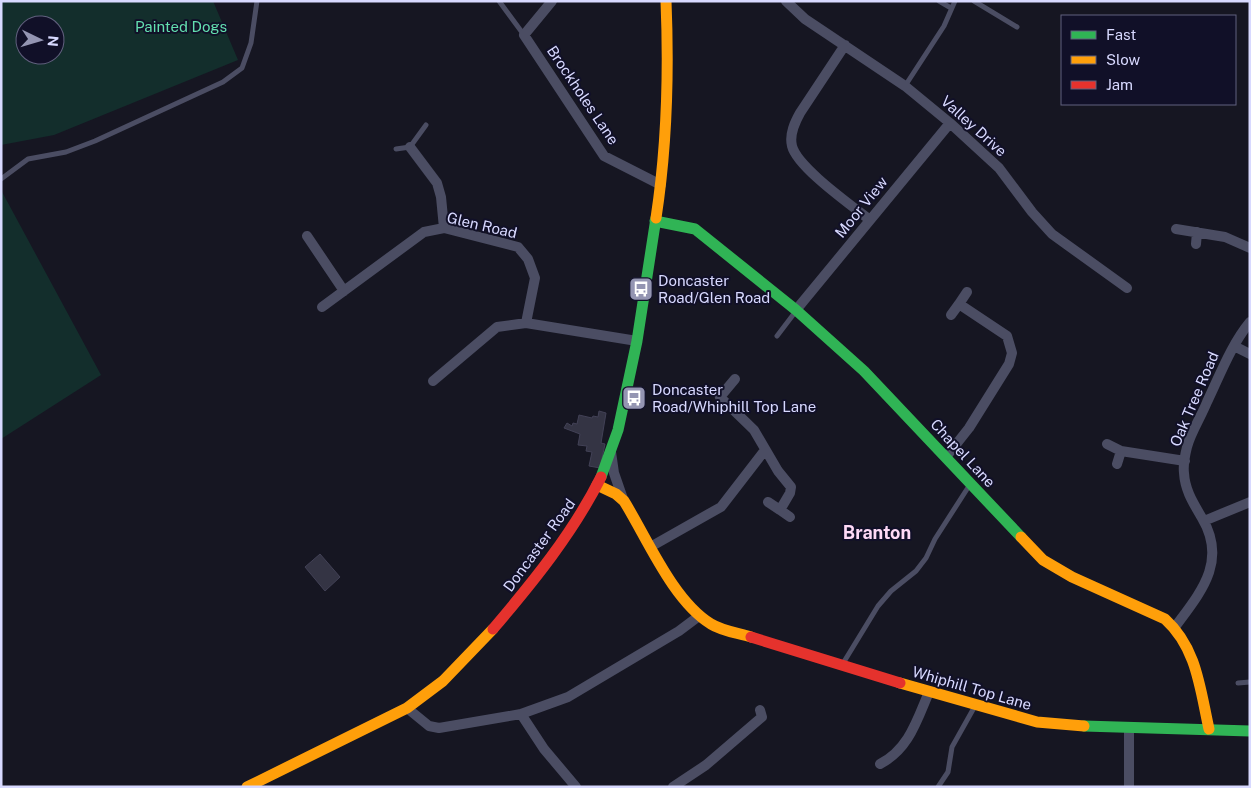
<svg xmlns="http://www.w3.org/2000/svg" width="1251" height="788" font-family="'Public Sans',sans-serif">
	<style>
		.green { fill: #132e2c; fill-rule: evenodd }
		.building { fill: #343444; stroke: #424156 }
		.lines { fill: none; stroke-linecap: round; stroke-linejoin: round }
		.lane { stroke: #4b4d63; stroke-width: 5 }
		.street { stroke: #4b4d63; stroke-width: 10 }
		.fast { stroke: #30b455; stroke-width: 11 }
		.slow { stroke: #ff9f0a; stroke-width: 11 }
		.jam { stroke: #e5322d; stroke-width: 11 }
		.labels { text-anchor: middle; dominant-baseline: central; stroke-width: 4; stroke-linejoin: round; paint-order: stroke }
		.park-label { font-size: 15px; fill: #63dfaf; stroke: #111028 }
		.street-label { font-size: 15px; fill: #d8d9ff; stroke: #111028 }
		.poi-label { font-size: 15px; fill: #d8d9ff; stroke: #111028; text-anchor: start }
		.quarter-label { font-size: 18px; font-weight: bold; fill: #ffdaf6; stroke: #111028 }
	</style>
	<rect width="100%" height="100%" fill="#161622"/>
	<!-- green -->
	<path class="green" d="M1,1H213L238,60L54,135L1,145ZM25,25H55V55H25Z
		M1,190L101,375L1,439Z"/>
	<!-- building -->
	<path class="building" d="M599,411L606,413L601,443L605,444L600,468L589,466L592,452L586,451L587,446L578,445L580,434L564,428L567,423L572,426L573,423L577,424L579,415L592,418L593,416L598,417Z
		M320,554L340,577L325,591L305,567Z"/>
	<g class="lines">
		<!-- lane -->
		<path class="lane" d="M499,1L524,35
			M939,1L951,8
			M974,1L1017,27
			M905,86L944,26L955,1
			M396,149L410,147L426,125
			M1,179L28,159L66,152L95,141L223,82L242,68L251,43L257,1
			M777,336L796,311
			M842,665L878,606L891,591L916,571L926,558L935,539L969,486
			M1238,683L1250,682
			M938,787L948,772L952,747L975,706"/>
		<!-- street -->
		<path class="street" d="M552,1L524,35L604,156L661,185
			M786,1L805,19L905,86L950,123L999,168L1032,212L1052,234L1127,288
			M845,45L800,113C795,122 789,134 792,146C797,167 851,205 870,220
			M410,147L437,183L441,197L444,228
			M1176,229L1225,237L1250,248
			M307,236L344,291
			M1196,244L1197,232
			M959,304L967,292
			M322,307L424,232L444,228L518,247L528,259L535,278L526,323
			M796,310L950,123
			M1234,346L1250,354
			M735,379L720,397L754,430L778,471L791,487L790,493L780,510L768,502
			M433,381L497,327L526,323L637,341
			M1107,444L1121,451L1185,461
			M611,452L614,473L623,499
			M946,457L969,428L1009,364L1012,353L1007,336L959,304L951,315
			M1117,464L1121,451
			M780,510L790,517
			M1204,521L1250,502
			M652,546L721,507L765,450
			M1175,627C1200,593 1228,562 1202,518C1194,504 1185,491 1184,473C1183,465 1185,455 1187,447C1191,432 1201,417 1207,402C1220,375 1231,345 1250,322
			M407,708L429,726L439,728L521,714L568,697L679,631L699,616
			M521,714L544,749L576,787
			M880,764C909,749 917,720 929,692
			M673,787L706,765L762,717L760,710
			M1129,787V727"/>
		<!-- fast -->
		<path class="fast" d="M655,221L695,229L796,310L864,371L1021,537
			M601,477L618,430L637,341L656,218
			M1084,726L1250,731"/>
		<!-- slow -->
		<path class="slow" d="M656,218C667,146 669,74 666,1
			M597,485L616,494L624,501C647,538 673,601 711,624C722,631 738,633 751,637
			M1021,537L1043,560L1072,577L1165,619C1197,648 1200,689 1209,729
			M900,683L1037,722L1084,726
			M247,787L407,708L443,681L493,629"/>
		<!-- jam -->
		<path class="jam" d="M493,629C533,582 573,533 601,477
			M751,637L900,683"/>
	</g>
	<!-- icons -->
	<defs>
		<g id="bus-square" transform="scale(1.25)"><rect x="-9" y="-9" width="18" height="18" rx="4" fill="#9495b2" stroke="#111028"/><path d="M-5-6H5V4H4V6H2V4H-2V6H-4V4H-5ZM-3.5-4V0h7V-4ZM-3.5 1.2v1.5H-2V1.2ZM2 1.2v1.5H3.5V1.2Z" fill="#fff"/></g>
	</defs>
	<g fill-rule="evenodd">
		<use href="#bus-square" x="641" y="289"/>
		<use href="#bus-square" x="634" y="398"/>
	</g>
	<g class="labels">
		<!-- park labels -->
		<g class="park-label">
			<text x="181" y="26">Painted Dogs</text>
		</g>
		<!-- street labels -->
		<g class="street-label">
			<text transform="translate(583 95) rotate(56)">Brockholes Lane</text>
			<text transform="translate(974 126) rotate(42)">Valley Drive</text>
			<text transform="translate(861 207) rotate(-51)">Moor View</text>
			<text transform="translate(482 225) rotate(13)">Glen Road</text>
			<text transform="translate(1194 399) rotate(-67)">Oak Tree Road</text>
			<text transform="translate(963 453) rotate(47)">Chapel Lane</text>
			<text transform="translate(539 545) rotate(-54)">Doncaster Road</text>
			<text transform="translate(972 688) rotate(16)">Whiphill Top Lane</text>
		</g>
		<!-- poi labels -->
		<g class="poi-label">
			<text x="658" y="280">Doncaster<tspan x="658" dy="17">Road/Glen Road</tspan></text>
			<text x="652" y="389">Doncaster<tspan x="652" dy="17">Road/Whiphill Top Lane</tspan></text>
		</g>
		<!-- quarter labels -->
		<g class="quarter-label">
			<text x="877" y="532">Branton</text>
		</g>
	</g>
	<!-- border -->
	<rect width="1251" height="788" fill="none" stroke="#d8d9ff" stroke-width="5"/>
	<!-- legend -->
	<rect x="1061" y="15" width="175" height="90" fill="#111028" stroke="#61607e"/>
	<rect x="1071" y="31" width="25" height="8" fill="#30b455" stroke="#61607e"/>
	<text x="1106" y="40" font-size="15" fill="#d8d9ff">Fast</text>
	<rect x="1071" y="56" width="25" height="8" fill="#ff9f0a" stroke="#61607e"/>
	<text x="1106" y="65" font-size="15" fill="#d8d9ff">Slow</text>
	<rect x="1071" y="81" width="25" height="8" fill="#e5322d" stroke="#61607e"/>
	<text x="1106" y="90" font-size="15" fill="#d8d9ff">Jam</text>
	<!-- north arrow -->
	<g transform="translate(40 40) rotate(95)"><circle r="24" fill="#111028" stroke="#61607e"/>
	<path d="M0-4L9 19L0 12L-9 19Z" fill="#9495b2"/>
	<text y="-8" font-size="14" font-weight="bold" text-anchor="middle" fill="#d8d9ff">N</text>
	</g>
</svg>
